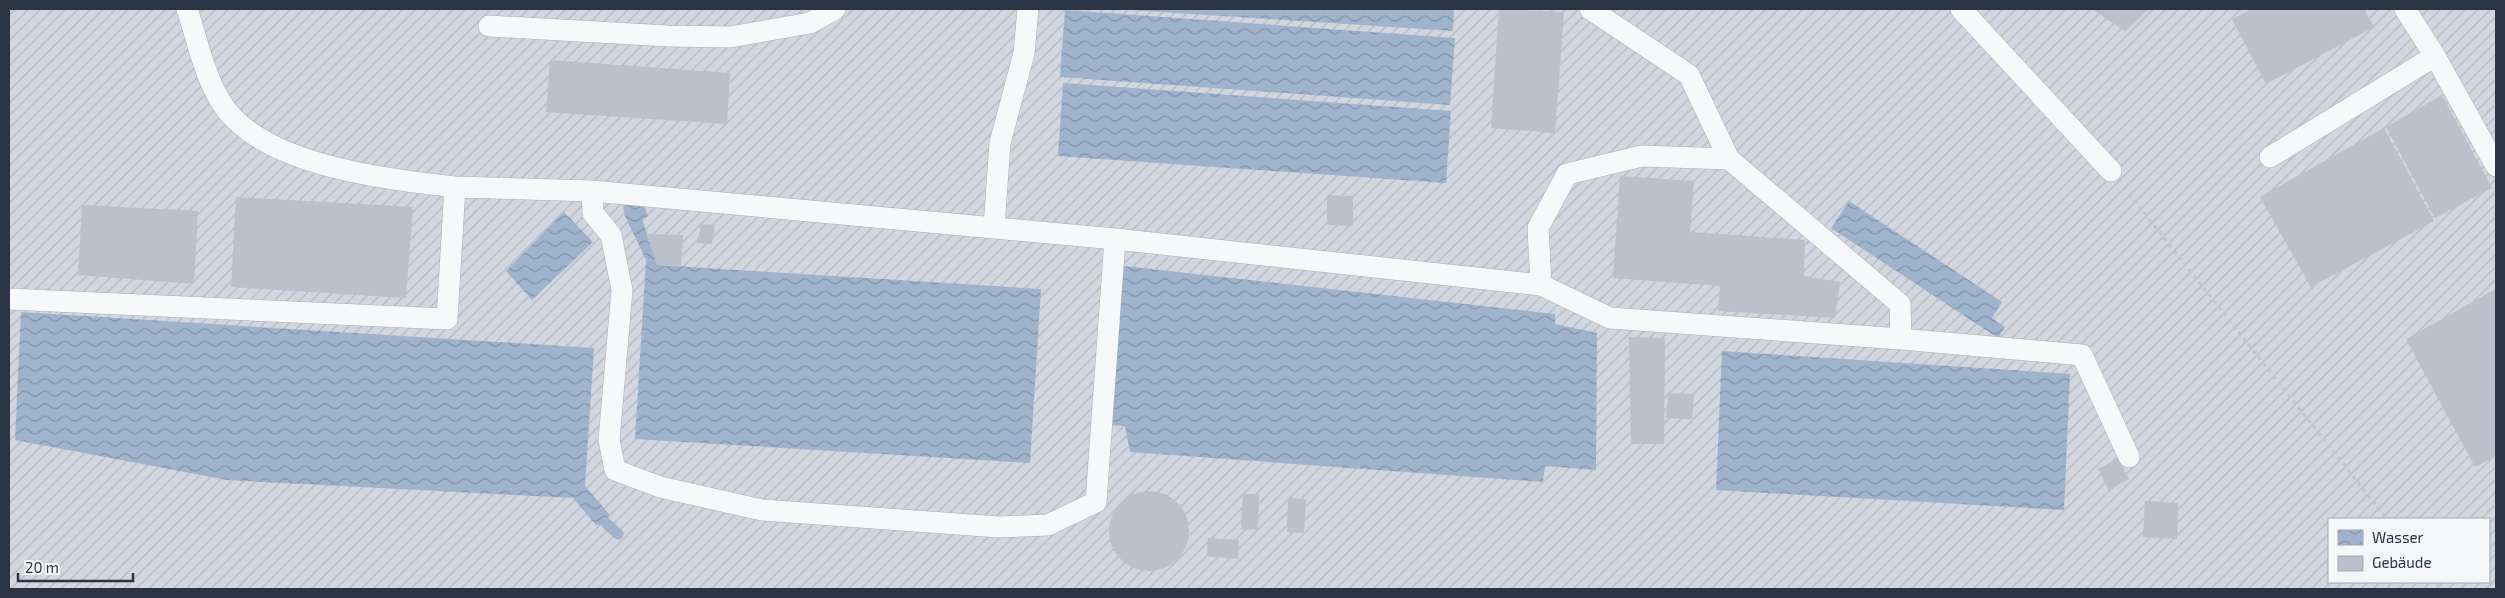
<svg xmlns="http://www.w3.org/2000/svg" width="2505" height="598" font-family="'Exo 2',sans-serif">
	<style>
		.industrial { fill: url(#industrial-furrows); fill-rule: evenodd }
		.water { fill: url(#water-waves) }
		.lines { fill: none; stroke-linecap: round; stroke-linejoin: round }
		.stream { stroke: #9fb4cc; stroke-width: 11 }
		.building { fill: #bbc0ca }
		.service-casing { stroke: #a9aeb7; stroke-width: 22 }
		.path { stroke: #c2c5cb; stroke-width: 3; stroke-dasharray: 4 4; stroke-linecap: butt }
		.service { stroke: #f7f8fa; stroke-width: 21 }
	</style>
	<defs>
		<pattern id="industrial-furrows" width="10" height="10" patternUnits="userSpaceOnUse" patternTransform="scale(1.25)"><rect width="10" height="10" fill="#d2d6de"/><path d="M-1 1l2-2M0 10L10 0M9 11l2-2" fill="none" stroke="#b4b8c0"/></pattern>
		<pattern id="water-waves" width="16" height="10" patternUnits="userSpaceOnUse" patternTransform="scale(1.25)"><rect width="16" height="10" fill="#9fb4cc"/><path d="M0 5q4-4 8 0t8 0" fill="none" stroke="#8293a7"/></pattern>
	</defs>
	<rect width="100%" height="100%" fill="#e4e7ec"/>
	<!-- industrial -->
	<path class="industrial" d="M9,9H2496V589H9ZM2329,519H2489V582H2329Z"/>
	<!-- water -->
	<path class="water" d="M1115,9H1454L1453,31Z
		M1065,10L1455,38L1450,105L1060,77Z
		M1063,83L1451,111L1446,183L1058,156Z
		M1849,201L2002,302L1992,318L2005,327L1998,338L1831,228Z
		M623,203L644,204L648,216L642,219L658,265L1041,289L1030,463L635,439L646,260L624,214Z
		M564,212L593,242L532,300L506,271Z
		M1124,266L1555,314V324L1597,333L1596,470L1545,466L1543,482L1130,452L1125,426L1108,425Z
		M21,312L594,348L585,486L609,514L607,524L596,525L573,498L227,480L15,440Z
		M1722,351L2070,374L2064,510L1716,490Z"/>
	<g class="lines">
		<!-- stream -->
		<path class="stream" d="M607,524L618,534"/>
	</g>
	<!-- building -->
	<path class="building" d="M1499,9L1564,12L1555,133L1491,128Z
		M2092,9H2149L2125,31Z
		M2252,9H2364L2374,27L2266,84L2232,19Z
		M550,60L730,73L727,124L546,112Z
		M2442,95L2492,188L2435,218L2386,127Z
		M2384,128L2434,221L2311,287L2260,197Z
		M1620,176L1694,181L1690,232L1805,240L1804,276L1840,282L1835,318L1718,311L1720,286L1613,278Z
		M1327,195L1353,196V226L1327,225Z
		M236,197L413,207L406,298L231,287Z
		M82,205L198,211L194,284L78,275Z
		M701,224L715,225L712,244L697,243Z
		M646,234L683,235L681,266L657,265Z
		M2496,289V456L2475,467L2406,339Z
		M1629,337L1665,338L1664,444H1631Z
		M1668,393L1694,394L1692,419L1666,418Z
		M2118,458L2129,479L2109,490L2098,469Z
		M1109 531a40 40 0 1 1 80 0a40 40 0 1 1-80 0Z
		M1243,494H1259L1258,530L1241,529Z
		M1288,498L1306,499L1304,533L1287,532Z
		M2145,501L2178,503L2177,539L2143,537Z
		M1208,538L1239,540L1238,559L1207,556Z"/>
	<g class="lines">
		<!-- service casing -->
		<g class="service-casing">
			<path id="service" d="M187,9C197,39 204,75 221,102C260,166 387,179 455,187
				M1590,9L1689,75L1729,159
				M1961,9L2111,171
				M489,26L668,36L730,37L810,23L835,9
				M2435,56L2496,166
				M2270,157L2435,56L2405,9
				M994,227L1000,143L1024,53L1028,9
				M1115,239L592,191L593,213L611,235L622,290L609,440L615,470L660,487L762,510L999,527L1048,525L1096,502L1115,239L1541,285L1610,318L1901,339L2082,355L2129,457
				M1541,285L1538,228L1567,174L1642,156L1729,159L1900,304L1901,339
				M9,299L447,319L455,187L592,191"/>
		</g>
		<!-- path -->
		<path class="path" d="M2129,194L2387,519
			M2436,582L2442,589"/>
		<!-- service -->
		<use href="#service" class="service"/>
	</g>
	<!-- border -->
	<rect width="2505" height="598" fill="none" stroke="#2b3445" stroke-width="20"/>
	<!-- legend -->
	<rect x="2328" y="518" width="162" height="65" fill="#f4f6f9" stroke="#a4a8b1"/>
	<rect x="2338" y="530" width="25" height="15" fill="url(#water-waves)" stroke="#a4a8b1"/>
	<text x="2372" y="543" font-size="15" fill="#2b3445">Wasser</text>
	<rect x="2338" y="556" width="25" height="15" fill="#bbc0ca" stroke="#a4a8b1"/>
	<text x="2372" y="568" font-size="15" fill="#2b3445">Gebäude</text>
	<!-- scale -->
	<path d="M18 573v8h115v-8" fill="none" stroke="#2b3445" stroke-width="2.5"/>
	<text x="25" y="573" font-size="15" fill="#2b3445" stroke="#f4f6f9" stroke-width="4" paint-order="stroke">20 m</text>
</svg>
